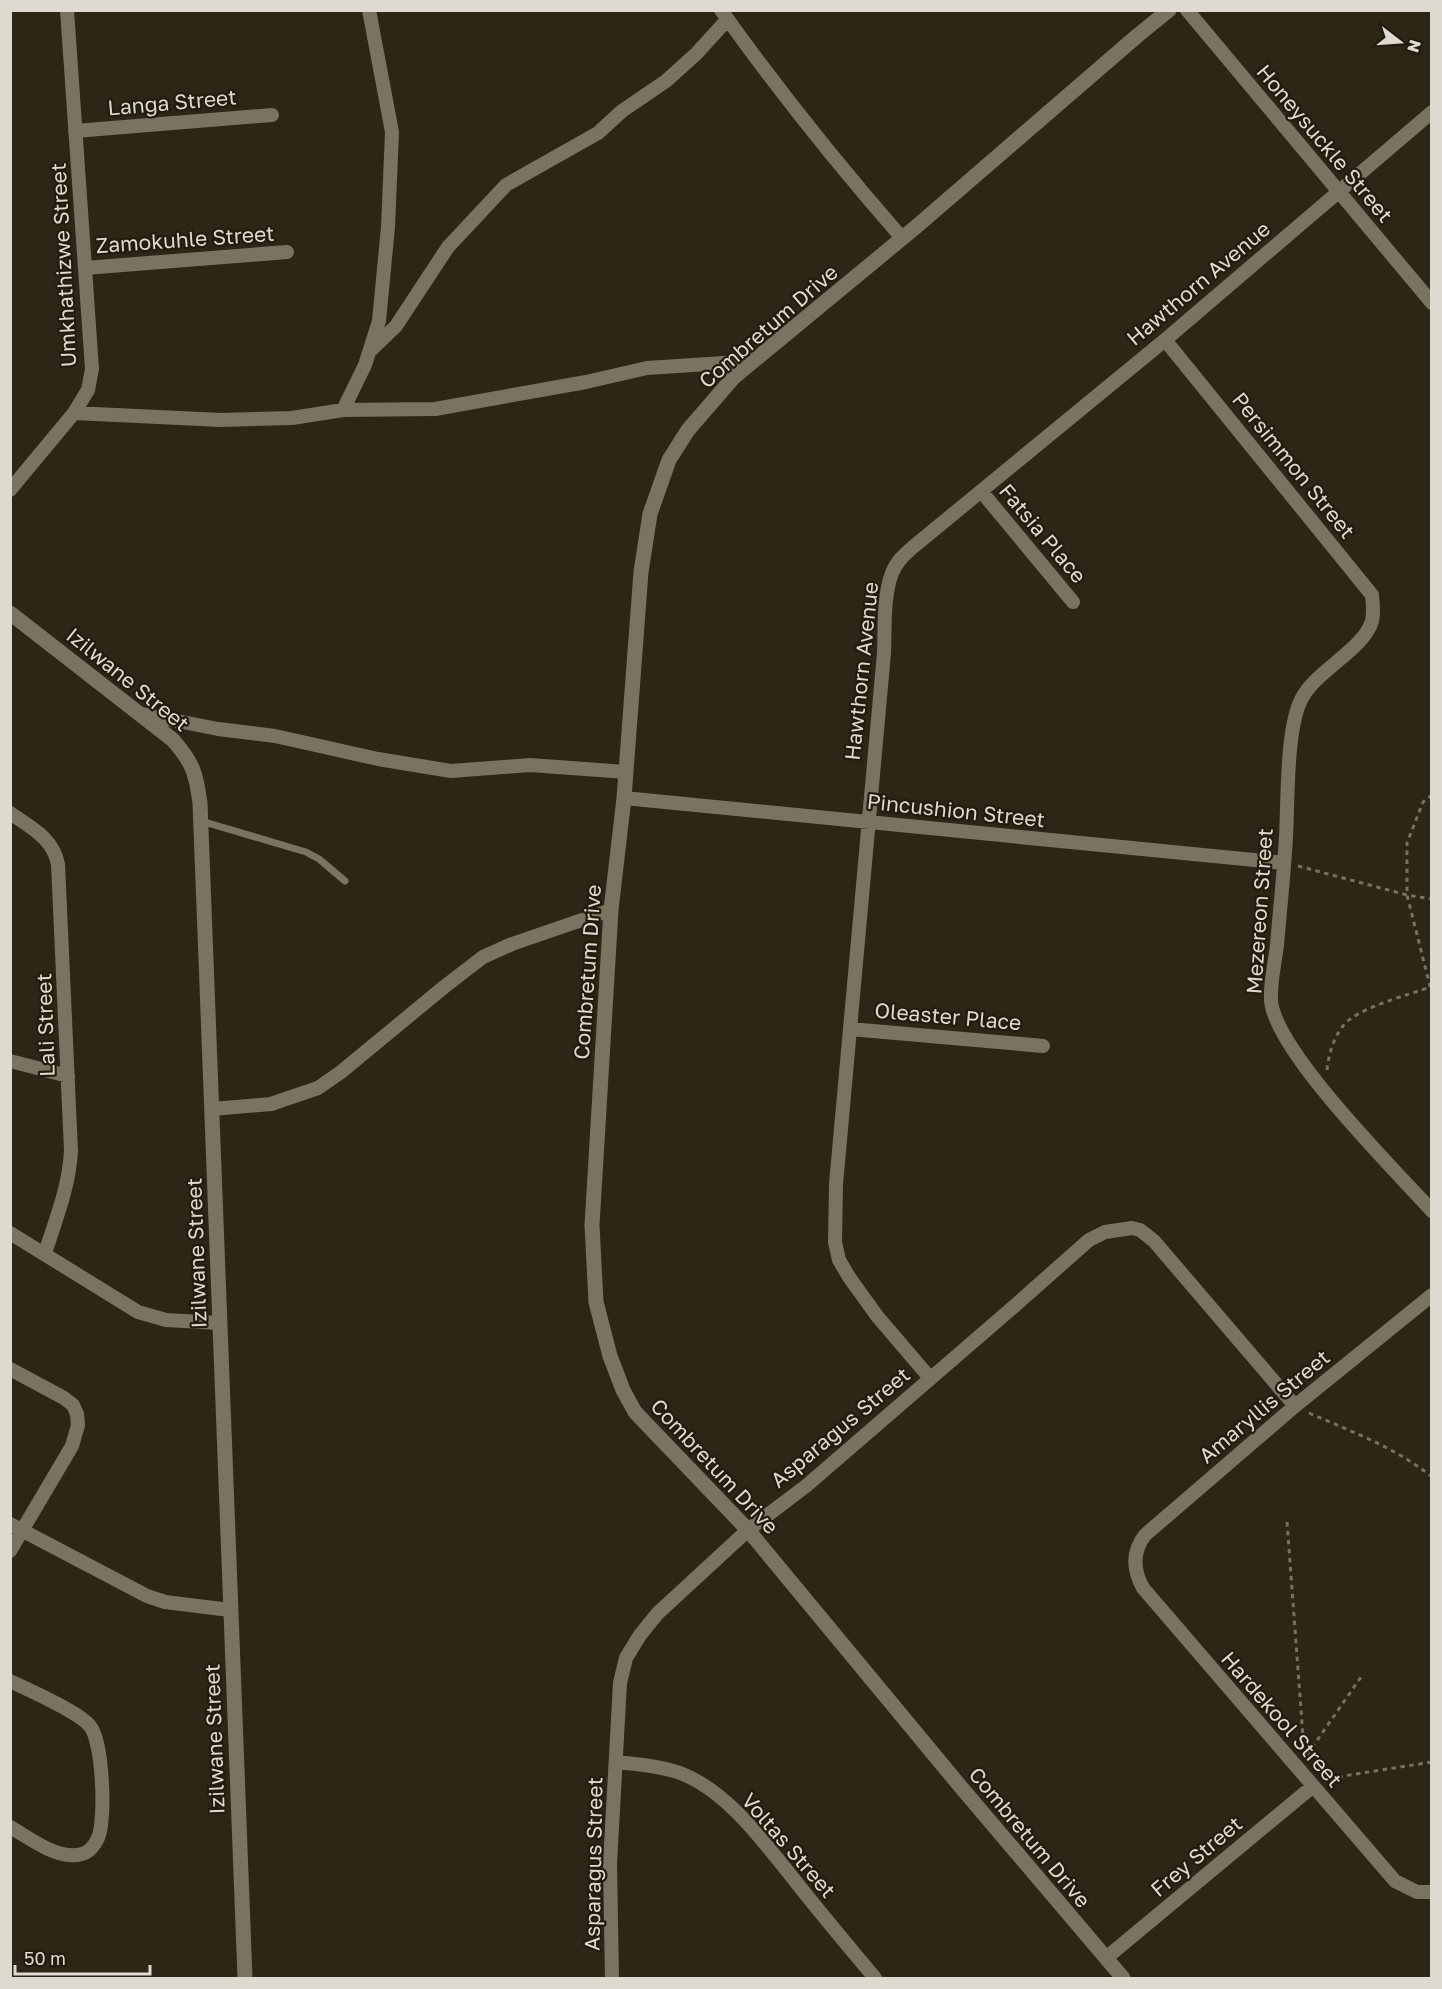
<svg xmlns="http://www.w3.org/2000/svg" width="1442" height="1989" font-family="'Golos Text',sans-serif">
	<style>
		.lines { fill: none; stroke-linecap: round; stroke-linejoin: round }
		.path { stroke: #777164; stroke-width: 3; stroke-dasharray: 4.5 4.5; stroke-linecap: butt }
		.service { stroke: #7a7362; stroke-width: 7 }
		.minor { stroke: #7a7362; stroke-width: 14 }
		.tertiary { stroke: #7a7362; stroke-width: 15 }
		.labels { text-anchor: middle; dominant-baseline: central; stroke-width: 4.5; stroke-linejoin: round; paint-order: stroke }
		.street-label { font-size: 21px; fill: #dedad0; stroke: #221c0e }
	</style>
	<rect width="100%" height="100%" fill="#2c2617"/>
	<g class="lines">
		<!-- path -->
		<path class="path" d="M1432,795L1423,802L1407,843V895L1432,994
			M1298,866L1407,895L1432,899
			M1327,1070C1329,1053 1333,1039 1343,1026C1356,1008 1409,995 1430,987
			M1309,1413C1352,1432 1395,1447 1432,1477
			M1287,1522L1304,1750
			M1307,1755L1361,1677
			M1331,1783L1343,1776L1432,1762"/>
		<!-- service -->
		<path class="service" d="M201,821L306,852L319,859L345,881"/>
		<!-- minor -->
		<path class="minor" d="M721,10C778,90 838,165 902,238
			M1187,10L1432,303
			M75,131L272,115
			M85,268L287,252
			M1165,340L1372,595C1373,604 1374,612 1372,621C1364,649 1316,671 1302,698C1286,727 1288,801 1286,837C1284,873 1280,909 1277,945C1275,963 1270,982 1271,1000C1274,1050 1395,1170 1432,1211
			M369,352L396,326L448,247L506,185L598,133L622,111L666,81L696,54L727,20
			M343,410L365,365L379,321L388,227L392,132L369,10
			M74,413L221,420L292,418L343,410L435,409L586,382L647,368L754,361
			M10,490L74,413L88,390L92,369L67,10
			M981,491L1073,602
			M142,714L218,729L275,736L378,759L451,771L530,765L626,772
			M624,798L1284,863
			M10,813C30,827 53,838 58,864L71,1151C69,1187 56,1219 45,1253
			M850,1029L1043,1046
			M10,1061L68,1076
			M212,1109L271,1104L318,1088L341,1072L444,987L483,957L512,944L611,910
			M10,1233L138,1312L166,1320L220,1323
			M1432,1295L1295,1406L1145,1535C1132,1552 1133,1570 1143,1588L1395,1881L1417,1892H1432
			M10,1369L64,1398L73,1405L77,1414L78,1425L72,1446L10,1551
			M930,1378L877,1316L849,1277L839,1260L835,1242L836,1184L884,653C885,628 883,597 892,573C896,562 905,554 913,547L1165,340L1432,112
			M10,1524L147,1596L165,1602L230,1610
			M10,1681C29,1690 79,1712 90,1726C103,1742 106,1820 98,1838C95,1845 89,1852 82,1854C58,1861 30,1838 10,1827
			M616,1762C637,1764 660,1766 680,1773C728,1791 765,1844 796,1882C822,1915 849,1947 875,1978
			M1106,1958L1312,1787
			M612,1978L610,1864L620,1683L626,1658L640,1635L658,1613L748,1530L806,1486L1011,1309L1089,1240L1105,1232L1132,1228L1140,1230L1154,1241L1295,1406"/>
		<!-- tertiary -->
		<path class="tertiary" d="M10,613L173,740C193,763 196,773 200,803L245,1978
			M1123,1978L960,1786L748,1530L635,1412L623,1390L610,1356L596,1302L592,1225L611,910L624,798L641,572L650,514L669,460L688,430L733,378L917,226L1137,36L1169,10"/>
	</g>
	<g class="labels">
		<!-- street labels -->
		<g class="street-label">
			<text transform="translate(172 102) rotate(-5)">Langa Street</text>
			<text transform="translate(1325 143) rotate(50)">Honeysuckle Street</text>
			<text transform="translate(185 239) rotate(-4)">Zamokuhle Street</text>
			<text transform="translate(63 265) rotate(-93)">Umkhathizwe Street</text>
			<text transform="translate(1198 283) rotate(-40)">Hawthorn Avenue</text>
			<text transform="translate(768 326) rotate(-41)">Combretum Drive</text>
			<text transform="translate(1294 465) rotate(51)">Persimmon Street</text>
			<text transform="translate(1043 533) rotate(50)">Fatsia Place</text>
			<text transform="translate(861 671) rotate(-84)">Hawthorn Avenue</text>
			<text transform="translate(128 679) rotate(39)">Izilwane Street</text>
			<text transform="translate(956 810) rotate(6)">Pincushion Street</text>
			<text transform="translate(1259 911) rotate(-86)">Mezereon Street</text>
			<text transform="translate(587 972) rotate(-86)">Combretum Drive</text>
			<text transform="translate(948 1016) rotate(5)">Oleaster Place</text>
			<text transform="translate(45 1025) rotate(-92)">Lali Street</text>
			<text transform="translate(196 1253) rotate(-92)">Izilwane Street</text>
			<text transform="translate(1264 1406) rotate(-40)">Amaryllis Street</text>
			<text transform="translate(840 1427) rotate(-40)">Asparagus Street</text>
			<text transform="translate(715 1466) rotate(47)">Combretum Drive</text>
			<text transform="translate(1282 1719) rotate(49)">Hardekool Street</text>
			<text transform="translate(214 1739) rotate(-92)">Izilwane Street</text>
			<text transform="translate(1030 1837) rotate(50)">Combretum Drive</text>
			<text transform="translate(789 1845) rotate(49)">Voltas Street</text>
			<text transform="translate(1196 1856) rotate(-40)">Frey Street</text>
			<text transform="translate(593 1864) rotate(-89)">Asparagus Street</text>
		</g>
	</g>
	<!-- border -->
	<rect width="1442" height="1989" fill="none" stroke="#dedad0" stroke-width="24"/>
	<!-- north arrow -->
	<g transform="translate(1400 42) rotate(107)" stroke="#221c0e" stroke-width="4.5" paint-order="stroke">
	<path d="M0-4.5L10 22L0 15L-10 22Z" fill="#dedad0"/>
	<text y="-9" font-size="16" font-weight="bold" text-anchor="middle" fill="#dedad0">N</text>
	</g>
	<!-- scale -->
	<path d="M15 1965v9h135v-9" fill="none" stroke="#dedad0" stroke-width="3"/>
	<text x="24" y="1965" font-size="18" fill="#dedad0" stroke="#221c0e" stroke-width="4.5" paint-order="stroke">50 m</text>
</svg>
